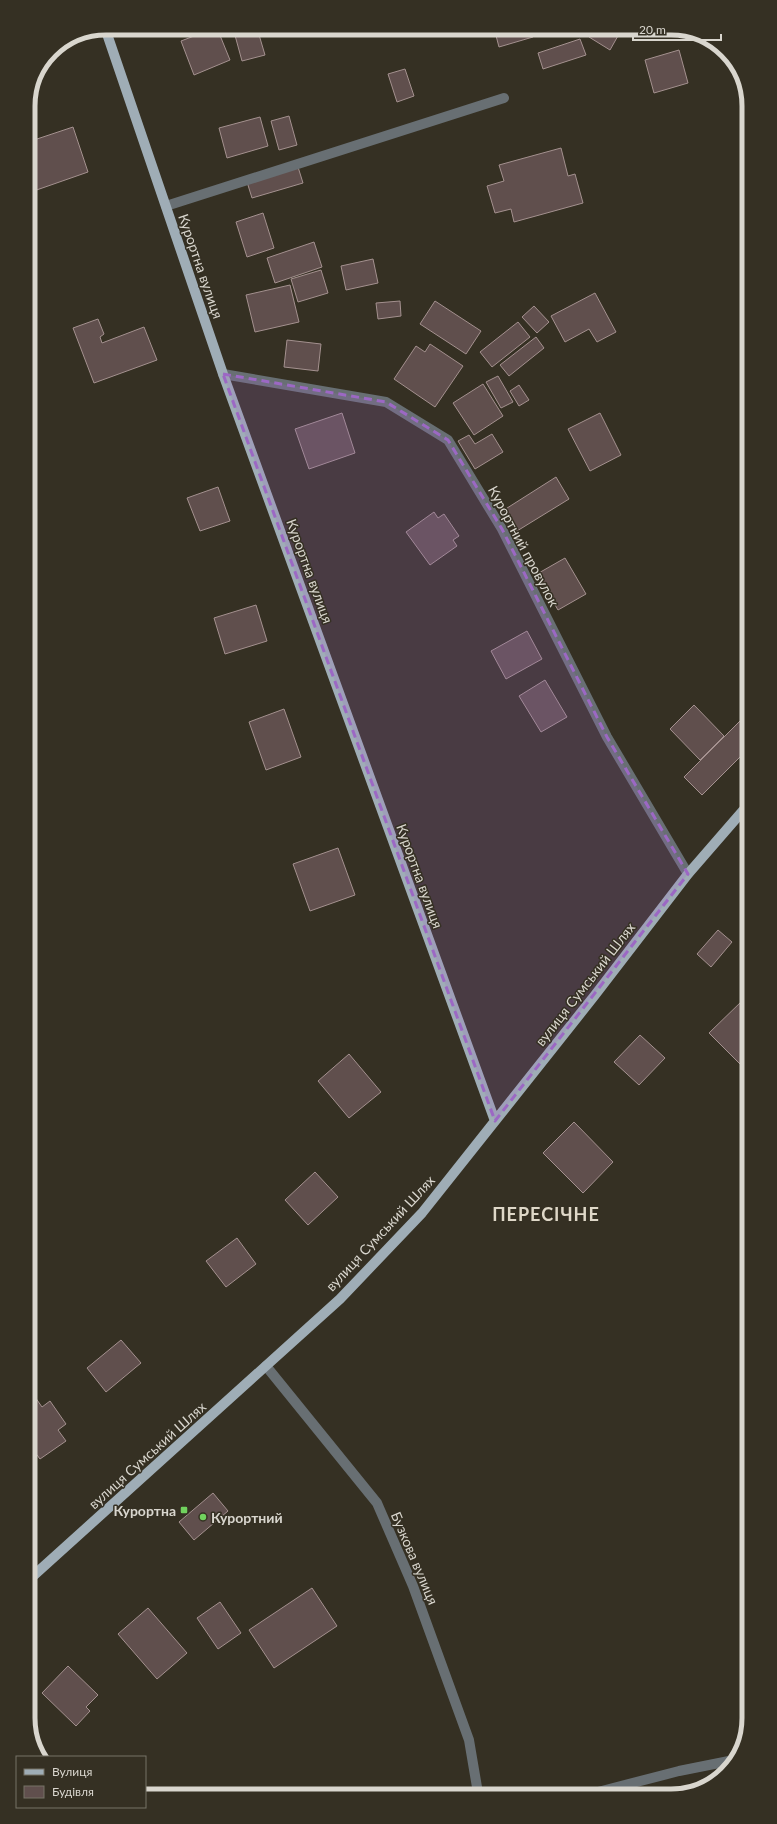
<svg xmlns="http://www.w3.org/2000/svg" width="777" height="1824" font-family="Lato,sans-serif">
	<style>
		.building { fill: #604f4d; stroke: #a4918f }
		.lines { fill: none; stroke-linecap: round; stroke-linejoin: round }
		.minor { stroke: #686f73; stroke-width: 10 }
		.major { stroke: #9fadb6; stroke-width: 10 }
		.marked { fill: #9c68c4; fill-opacity: 0.2; stroke: #9c68c4; stroke-width: 3; stroke-dasharray: 8 5; stroke-linejoin: round }
		.poi-dot { fill: #71d25e; stroke: #353023; stroke-width: 1.5 }
		.labels { text-anchor: middle; dominant-baseline: central; stroke-width: 3; stroke-linejoin: round; paint-order: stroke }
		.street-label { font-size: 14px; fill: #d9d6ce; stroke: #353023 }
		.poi-label { font-size: 14px; font-weight: bold; fill: #d9d6ce; stroke: #353023; text-anchor: end }
		.district-label { font-size: 18px; font-weight: bold; letter-spacing: 1px; fill: #dfd8c8; stroke: #353023 }
		.rim { fill: none; stroke: #d9d6ce; stroke-width: 5 }
	</style>
	<rect width="100%" height="100%" fill="#353023"/>
	<!-- building -->
	<path class="building" d="M215,28H217L230,60L194,75L181,41Z
		M233,28H257L265,55L242,61Z
		M494,28H530L533,37L499,47Z
		M594,28H609L619,34L610,50L589,37Z
		M580,39L586,55L543,69L538,53Z
		M679,50L688,83L654,93L645,60Z
		M405,69L414,96L397,102L388,74Z
		M289,116L297,145L279,150L271,121Z
		M260,117L268,146L227,158L219,128Z
		M73,127L88,172L28,193V142Z
		M561,148L568,176L575,174L583,203L514,222L511,209L495,213L487,186L504,181L499,165Z
		M298,167L303,183L252,198L247,182Z
		M263,213L274,248L247,257L236,222Z
		M314,242L322,267L275,283L267,258Z
		M373,259L378,283L346,290L341,266Z
		M321,270L328,293L298,302L291,279Z
		M290,285L299,322L255,332L246,295Z
		M595,293L616,332L597,342L589,329L565,342L551,316Z
		M400,301L401,316L378,319L376,303Z
		M435,301L481,331L466,354L420,324Z
		M534,306L549,322L537,333L522,317Z
		M98,319L104,334L100,337L102,343L144,327L157,360L94,383L73,328Z
		M518,322L530,337L492,367L480,352Z
		M536,337L544,348L509,376L500,365Z
		M287,340L321,344L318,371L284,367Z
		M430,344L463,366L435,407L394,379L416,346L425,352Z
		M498,376L513,402L501,408L486,382Z
		M483,384L503,416L474,435L453,403Z
		M519,385L529,400L519,406L510,391Z
		M342,413L355,453L309,469L295,429Z
		M600,413L621,455L590,471L568,429Z
		M492,434L503,452L475,469L458,441L469,435L475,444Z
		M556,477L569,499L517,531L504,510Z
		M218,487L230,521L200,531L187,498Z
		M434,512L438,518L444,514L459,536L453,540L457,546L430,565L406,532Z
		M565,558L586,594L558,610L537,574Z
		M256,605L267,641L225,654L214,618Z
		M527,631L542,659L506,679L491,651Z
		M545,680L567,717L541,732L519,696Z
		M694,705L724,736L700,760L670,729Z
		M284,709L301,757L266,770L249,722Z
		M747,714V750L702,795L684,777Z
		M338,848L355,895L310,911L293,864Z
		M718,930L732,942L711,967L697,954Z
		M743,1000L747,1005V1060L742,1066L709,1033Z
		M640,1035L665,1058L639,1085L614,1062Z
		M349,1054L381,1092L349,1118L318,1081Z
		M574,1122L613,1162L583,1193L543,1153Z
		M315,1172L338,1197L308,1225L285,1200Z
		M237,1238L256,1264L226,1287L206,1261Z
		M121,1340L141,1363L106,1392L87,1368Z
		M35,1397L42,1407L50,1401L66,1424L58,1430L66,1441L40,1459L31,1447V1400Z
		M213,1493L228,1511L194,1540L179,1522Z
		M312,1588L337,1626L274,1668L249,1630Z
		M220,1602L241,1633L218,1649L197,1618Z
		M148,1608L187,1653L157,1679L118,1634Z
		M68,1666L98,1695L86,1707L90,1711L76,1726L42,1693Z"/>
	<g class="lines">
		<!-- minor -->
		<path class="minor" d="M166,206L504,98
			M223,374L386,402L448,440L502,529L607,737L688,874
			M266,1366L377,1503L413,1586L469,1740L478,1793
			M594,1793L679,1771L729,1761L734,1762"/>
		<!-- major -->
		<path class="major" d="M105,28L223,374L495,1121
			M32,1577L340,1299L422,1213L595,995L688,874L747,806"/>
	</g>
	<!-- marked area -->
	<path class="marked" d="M223,374L386,402L448,440L502,529L607,737L688,874L495,1121Z"/>
	<!-- markers -->
	<g class="poi-dot">
		<rect x="180" y="1506" width="8" height="8" rx="2"/>
		<circle cx="203" cy="1517" r="4"/>
	</g>
	<g class="labels">
		<!-- street labels -->
		<g class="street-label">
			<text transform="translate(201 266) rotate(71)">Курортна вулиця</text>
			<text transform="translate(524 546) rotate(62)">Курортний провулок</text>
			<text transform="translate(310 571) rotate(70)">Курортна вулиця</text>
			<text transform="translate(420 876) rotate(70)">Курортна вулиця</text>
			<text transform="translate(585 984) rotate(-52)">вулиця Сумський Шлях</text>
			<text transform="translate(380 1233) rotate(-47)">вулиця Сумський Шлях</text>
			<text transform="translate(147 1455) rotate(-42)">вулиця Сумський Шлях</text>
			<text transform="translate(415 1558) rotate(67)">Бузкова вулиця</text>
		</g>
		<!-- poi labels -->
		<g class="poi-label">
			<text x="176" y="1510">Курортна</text>
			<text x="211" y="1517" text-anchor="start">Курортний</text>
		</g>
		<!-- district labels -->
		<g class="district-label">
			<text x="546" y="1214">ПЕРЕСІЧНЕ</text>
		</g>
	</g>
	<!-- crop -->
	<path d="M0 0H777V1824H0ZM106 35H671A71 71 0 0 1 742 106V1718A71 71 0 0 1 671 1789H106A71 71 0 0 1 35 1718V106A71 71 0 0 1 106 35Z" fill="#353023" fill-rule="evenodd"/>
	<path class="rim" d="M106 35H671A71 71 0 0 1 742 106V1718A71 71 0 0 1 671 1789H106A71 71 0 0 1 35 1718V106A71 71 0 0 1 106 35Z"/>
	<!-- legend -->
	<rect x="16" y="1756" width="130" height="52" fill="#353023" stroke="#777267"/>
	<rect x="24" y="1769" width="20" height="6" fill="#9fadb6" stroke="#777267"/>
	<text x="52" y="1776" font-size="12" fill="#d9d6ce">Вулиця</text>
	<rect x="24" y="1786" width="20" height="12" fill="#604f4d" stroke="#777267"/>
	<text x="52" y="1796" font-size="12" fill="#d9d6ce">Будівля</text>
	<!-- scale -->
	<path d="M633 34v6h88v-6" fill="none" stroke="#d9d6ce" stroke-width="2"/>
	<text x="639" y="34" font-size="12" fill="#d9d6ce" stroke="#353023" stroke-width="3" paint-order="stroke">20 m</text>
</svg>
